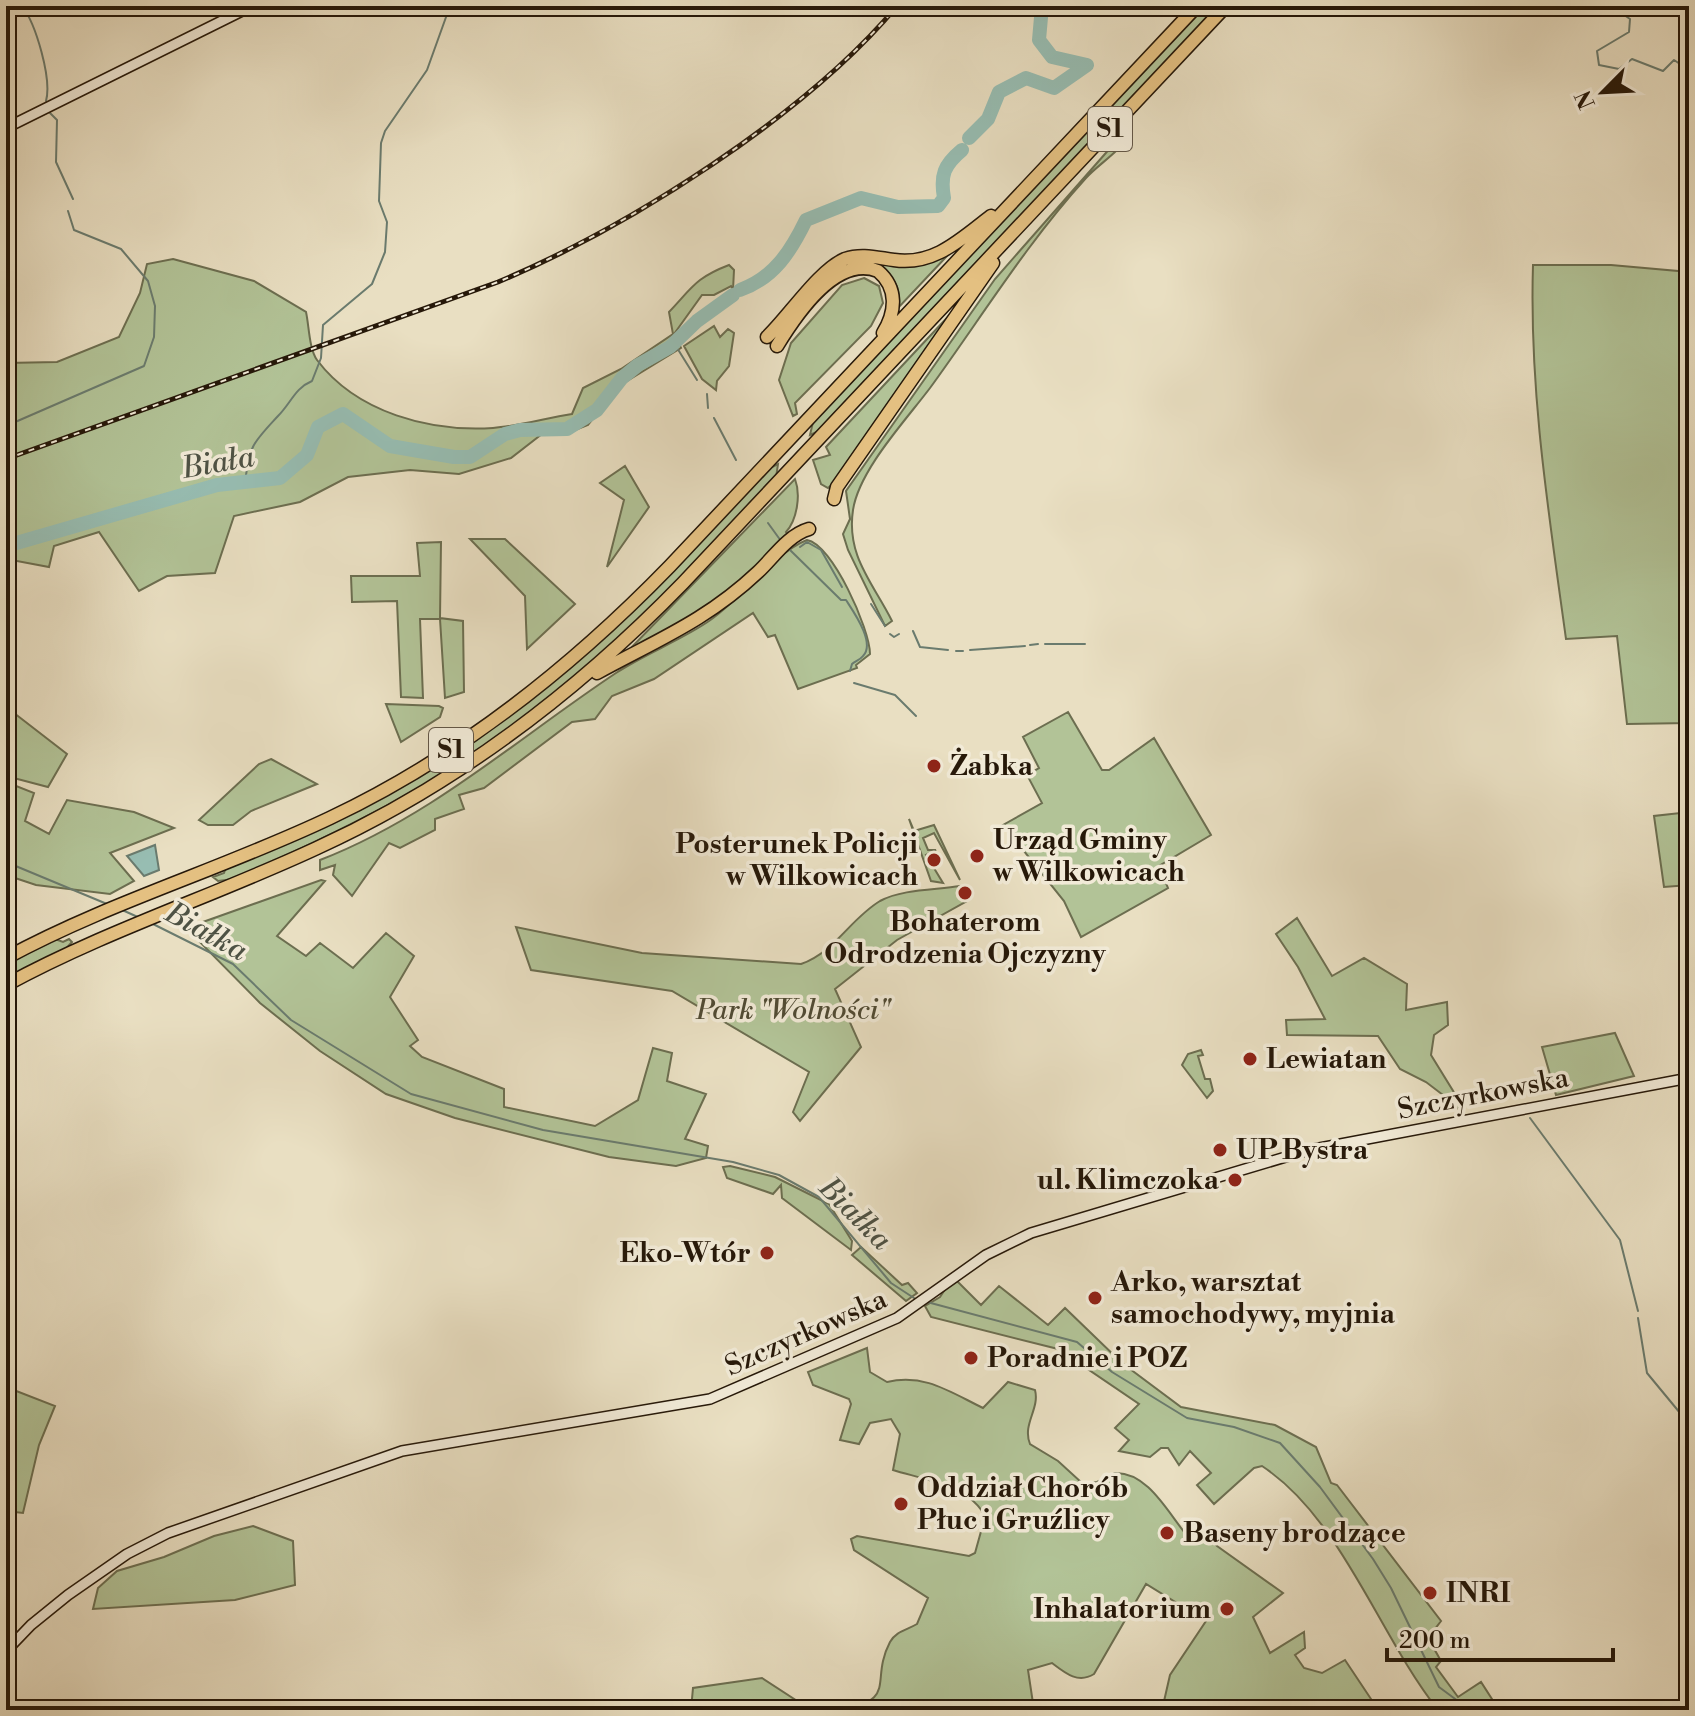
<svg xmlns="http://www.w3.org/2000/svg" width="1695" height="1716" font-family="'Libre Bodoni',serif">
	<style>
		.green { fill: #b2c397; stroke: #6c6e50; stroke-width: 2 }
		.water { fill: #97bdb2; stroke: #6a7b6e; stroke-width: 2 }
		.lines { fill: none; stroke-linecap: round; stroke-linejoin: round }
		.stream { stroke: #6a7b6e; stroke-width: 2 }
		.river { stroke: #97bdb2; stroke-width: 14 }
		.secondary-casing { stroke: #261809; stroke-width: 12 }
		.highway-casing { stroke: #261809; stroke-width: 15 }
		.secondary { stroke: #f1ead7; stroke-width: 9 }
		.highway { stroke: #e4c081; stroke-width: 12 }
		.rail-casing { stroke: #261809; stroke-width: 5 }
		.rail { stroke: #f1ead7; stroke-width: 2; stroke-dasharray: 6; stroke-linecap: butt }
		.poi-dot { fill: #8f2418; stroke: #f1ead7; stroke-width: 3 }
		.labels { text-anchor: middle; dominant-baseline: central; stroke-width: 7; stroke-linejoin: round; paint-order: stroke }
		.shield { fill: #f1ead7; stroke: #635747; stroke-width: 2 }
		.shield-label { font-size: 26px; font-weight: bold; fill: #261809 }
		.poi-label { font-size: 28px; font-weight: bold; fill: #261809; stroke: #f1ead7; text-anchor: start }
		.park-label { font-size: 28px; font-style: italic; fill: #504b34; stroke: #f1ead7 }
		.street-label { font-size: 28px; fill: #261809; stroke: #f1ead7 }
		.water-label { font-size: 30px; font-style: italic; fill: #4e5244; stroke: #f1ead7 }
	</style>
	<rect width="100%" height="100%" fill="#e9dfc2"/>
	<filter id="stains"><feTurbulence type="fractalNoise" baseFrequency=".0025" numOctaves="4"/><feColorMatrix values="0 0 0 0 .2 0 0 0 0 .09 0 0 0 0 .02 0 0 0 .5 -.17"/></filter>
	<radialGradient id="worn" r=".72"><stop offset=".6" stop-color="#630" stop-opacity="0"/><stop offset="1" stop-color="#630" stop-opacity=".3"/></radialGradient>
	<!-- green -->
	<path class="green" d="M1203,6H1220L821,430L810,435L813,422Z
		M1112,146L1117,150C1107,160 1095,168 1086,178C1027,243 981,318 930,388C906,420 859,470 853,510C846,556 873,583 892,621L885,626L848,550L843,534L850,519L846,491L995,279Z
		M947,256L899,307C901,286 894,278 878,264L913,266Z
		M173,259L254,281L306,312C309,325 309,349 317,360C357,413 430,432 493,428C519,426 546,418 572,414L583,388L621,369L673,334L669,312C692,288 695,278 729,265L734,270L733,290L731,286L714,295H702L674,334L681,348L619,386L588,425L565,434H542L511,458L459,474L410,470L348,477L300,502L234,516L215,573L167,576L139,591L99,532L54,546L49,567L6,559V363L57,362L119,337L140,293L147,264Z
		M1533,265H1611L1689,272V723L1627,724L1617,636L1566,639C1549,515 1529,391 1533,265Z
		M864,278L879,286L883,303L871,326L795,403L797,414L793,416L779,380L791,343L842,285Z
		M958,306L836,481L828,488L821,484L813,460L830,455L826,447Z
		M714,326L720,337L728,329L734,333L729,366L717,381L716,390L702,379L684,346Z
		M778,464L776,478C706,551 638,626 560,692C462,773 349,828 234,879L218,881L213,877L224,873L226,867L311,832L499,723L768,469Z
		M625,466L649,507L607,567L624,500L600,483Z
		M795,479C801,495 797,520 786,532L788,535L735,588L701,614L628,651Z
		M470,539H505L575,604L527,649L525,596Z
		M807,540C832,544 870,629 870,654L856,665L857,668L798,689L775,635L768,637L753,613L654,679L612,696L595,719L572,722L484,788L459,795L464,809L435,819V830L400,848L389,843L352,896L333,875L335,865L320,870V860C431,817 518,738 616,673C645,654 677,642 706,623C741,601 773,553 807,540Z
		M441,542L440,618L463,621L464,692L445,698L440,619H420L423,698L401,697L397,601L352,602L351,576H420L417,543Z
		M386,704L439,706L443,708L440,717L401,742Z
		M1068,712L1102,770H1109L1154,738L1211,835L1159,866L1168,888L1081,937L1064,901L1003,825L1042,803L1027,775L1039,768L1023,737Z
		M14,713L67,754L48,787L6,776V719Z
		M271,759L317,784L251,811L233,825H208L199,820L259,764Z
		M6,782L34,793L25,821L49,834L67,800L134,812L174,828L110,853L134,881L110,894L36,885L6,875Z
		M1689,812V885L1664,887L1654,816Z
		M909,819L914,831L934,825L960,880L934,833L923,838L928,850H936L926,855L943,883L931,881Z
		M321,880L325,881L277,936L306,956L320,943L353,968L386,933L414,956L390,997L418,1040L410,1046L422,1057L504,1089V1107L595,1126L638,1100L653,1048L672,1053L667,1081L706,1094L685,1139L708,1146L706,1158L676,1166L609,1157L455,1118L386,1094L320,1051L260,1003L186,928Z
		M960,886L967,901L897,940L835,989L861,1047L800,1121L793,1112L809,1072L672,991L531,970L516,927L642,953L801,964C835,952 850,919 880,901C902,889 936,890 960,886Z
		M1297,918L1332,976L1364,958L1407,984L1406,1010L1447,1002L1448,1025L1434,1035L1431,1055L1463,1107L1445,1112L1443,1095L1426,1082L1400,1069L1378,1036L1287,1035L1286,1020L1325,1019L1298,967L1276,934Z
		M55,939L63,942L69,939L72,942L63,952L6,981V964Z
		M1615,1033L1634,1076L1556,1095L1542,1047Z
		M1201,1050L1203,1055L1198,1056L1205,1079H1210L1213,1091L1207,1098L1182,1065L1188,1054Z
		M730,1166L775,1177L829,1204L852,1241L851,1250L782,1198L781,1185L773,1194L727,1178L723,1167Z
		M861,1247L902,1285L908,1283L917,1293L906,1301L852,1255Z
		M953,1277L981,1305L999,1286L1048,1325L1065,1308L1122,1363L1181,1407L1275,1425L1316,1447L1331,1483L1337,1485L1441,1621L1428,1638L1441,1661L1436,1667L1458,1697L1481,1682L1499,1710H1438C1378,1634 1342,1519 1262,1466L1254,1468L1214,1504L1197,1485L1211,1473L1190,1451L1179,1465L1168,1448H1161L1150,1457L1119,1451L1129,1440L1115,1428L1139,1404L1058,1349L931,1317L925,1306L940,1297Z
		M867,1348L870,1372L887,1382C924,1373 950,1392 983,1408L1008,1382L1035,1390C1040,1409 1022,1424 1030,1444L1058,1461L1082,1483L1097,1482L1115,1473C1147,1472 1167,1511 1185,1533L1196,1523L1217,1546L1283,1593L1253,1617L1270,1653L1304,1632L1305,1648L1295,1655L1304,1668L1322,1673L1345,1660L1373,1702V1710H1162L1170,1675L1206,1621L1146,1584L1094,1674C1078,1684 1065,1673 1052,1663L1028,1670L1034,1710H838C900,1700 869,1682 890,1642C896,1631 907,1630 917,1624L928,1598L854,1550L851,1539L857,1536L969,1556L975,1553L985,1517C972,1486 921,1479 893,1470L900,1434L891,1419L870,1423L859,1444L840,1440L851,1404L849,1399L813,1385L808,1372Z
		M6,1387L55,1406L39,1445L23,1513L6,1511Z
		M253,1526L293,1541L295,1585L235,1600L93,1609L98,1588L117,1571L164,1557L214,1536Z
		M762,1678L811,1710H691L693,1688Z"/>
	<!-- water -->
	<path class="water" d="M155,845L159,870L144,876L127,856Z"/>
	<g class="lines">
		<!-- stream -->
		<path class="stream" d="M22,6C36,24 52,79 46,101
			M1611,6L1630,19L1629,32L1597,51L1599,65L1619,69L1632,59L1663,71L1674,60L1680,64L1683,78L1689,79
			M1632,6H1654
			M1687,6L1685,33L1689,34
			M50,113L57,120L56,162L73,199
			M674,343L697,380
			M707,394L708,408
			M714,418L736,460
			M6,426L144,366L154,337L155,306L148,281L121,249L74,230L68,211
			M245,482C250,444 253,443 278,416C291,403 295,388 312,381L321,358L323,325L372,284L385,252L387,222L379,201L381,143L385,131L427,70L450,6
			M768,523L781,541
			M7,537L9,545
			M800,547L807,542L821,550L842,587
			M789,549L841,600H846C853,611 876,643 863,656C860,660 855,661 852,664L850,671
			M871,604L885,626
			M913,631L920,647L948,650
			M890,634L894,637L899,634
			M1045,644H1085
			M1030,645L1038,644
			M970,650L1025,646
			M956,651H963
			M854,683L895,695L916,716
			M6,862L107,904
			M120,909L140,918
			M153,924L233,964L291,1020L411,1094L543,1130L733,1162L779,1175L819,1197L891,1283L917,1300
			M1530,1118L1620,1240L1638,1311
			M927,1302L1077,1342L1112,1372L1187,1418L1234,1427L1280,1443L1320,1487L1373,1559L1391,1588L1439,1687L1470,1710
			M1638,1318L1647,1373L1685,1419"/>
		<!-- river -->
		<path class="river" d="M969,138L988,119L999,92L1026,78L1054,88L1087,65L1052,57L1039,40L1042,6
			M740,290C774,278 791,251 806,220L861,198L898,207L938,206L944,198C940,175 944,165 962,150
			M6,546L217,485L280,478L307,455L318,427L343,414L390,446L454,457H470L505,434L520,430L567,429L597,410L622,378L638,365L670,347L697,321L733,295"/>
		<!-- secondary casing -->
		<g class="secondary-casing">
			<path id="secondary" d="M6,128L252,6
				M6,1651L31,1625L68,1595L127,1554L168,1533L402,1451L710,1399L897,1318L986,1255L1031,1233L1309,1150L1689,1078"/>
		</g>
		<!-- highway casing -->
		<g class="highway-casing">
			<path id="highway" d="M767,337C789,316 819,270 845,259C862,253 878,258 894,260C934,266 961,239 991,216
				M777,346C796,315 836,254 878,271C898,288 896,312 883,333
				M834,499L837,487L993,263
				M597,673C657,640 706,621 758,572C773,558 788,535 809,529
				M6,958C109,902 223,869 330,818C459,757 571,668 670,566L1197,6
				M6,985C105,931 214,896 317,848C457,784 576,693 683,583L1226,6"/>
		</g>
		<!-- secondary -->
		<use href="#secondary" class="secondary"/>
		<!-- highway -->
		<use href="#highway" class="highway"/>
		<!-- rail casing -->
		<g class="rail-casing">
			<path id="rail" d="M6,459L498,282C629,227 806,115 897,6"/>
		</g>
		<!-- rail -->
		<use href="#rail" class="rail"/>
	</g>
	<!-- markers -->
	<g class="poi-dot">
		<circle cx="934" cy="766" r="8"/>
		<circle cx="977" cy="856" r="8"/>
		<circle cx="934" cy="860" r="8"/>
		<circle cx="965" cy="893" r="8"/>
		<circle cx="1250" cy="1059" r="8"/>
		<circle cx="1220" cy="1150" r="8"/>
		<circle cx="1235" cy="1180" r="8"/>
		<circle cx="767" cy="1253" r="8"/>
		<circle cx="1095" cy="1298" r="8"/>
		<circle cx="971" cy="1358" r="8"/>
		<circle cx="901" cy="1504" r="8"/>
		<circle cx="1167" cy="1533" r="8"/>
		<circle cx="1430" cy="1593" r="8"/>
		<circle cx="1227" cy="1609" r="8"/>
	</g>
	<g class="labels">
		<!-- shield labels -->
		<g class="shield">
			<rect x="1088" y="107" width="44" height="44" rx="6"/>
			<rect x="429" y="728" width="44" height="44" rx="6"/>
		</g>
		<g class="shield-label">
			<text x="1110" y="129">S1</text>
			<text x="451" y="750">S1</text>
		</g>
		<!-- poi labels -->
		<g class="poi-label">
			<text x="950" y="766">Żabka</text>
			<text x="993" y="840">Urząd Gminy<tspan x="993" dy="32">w Wilkowicach</tspan></text>
			<text x="918" y="844" text-anchor="end">Posterunek Policji<tspan x="918" dy="32">w Wilkowicach</tspan></text>
			<text x="965" y="922" text-anchor="middle">Bohaterom<tspan x="965" dy="32">Odrodzenia Ojczyzny</tspan></text>
			<text x="1266" y="1059">Lewiatan</text>
			<text x="1236" y="1150">UP Bystra</text>
			<text x="1219" y="1180" text-anchor="end">ul. Klimczoka</text>
			<text x="751" y="1253" text-anchor="end">Eko-Wtór</text>
			<text x="1111" y="1282">Arko, warsztat<tspan x="1111" dy="32">samochodywy, myjnia</tspan></text>
			<text x="987" y="1358">Poradnie i POZ</text>
			<text x="917" y="1488">Oddział Chorób<tspan x="917" dy="32">Płuc i Gruźlicy</tspan></text>
			<text x="1183" y="1533">Baseny brodzące</text>
			<text x="1446" y="1593">INRI</text>
			<text x="1211" y="1609" text-anchor="end">Inhalatorium</text>
		</g>
		<!-- park labels -->
		<g class="park-label">
			<text x="793" y="1010">Park "Wolności"</text>
		</g>
		<!-- street labels -->
		<g class="street-label">
			<text transform="translate(1483 1094) rotate(-11)">Szczyrkowska</text>
			<text transform="translate(806 1333) rotate(-24)">Szczyrkowska</text>
		</g>
		<!-- water labels -->
		<g class="water-label">
			<text transform="translate(218 463) rotate(-10)">Biała</text>
			<text transform="translate(206 932) rotate(29)">Białka</text>
			<text transform="translate(855 1214) rotate(45)">Białka</text>
		</g>
	</g>
	<!-- margin -->
	<rect width="1695" height="1716" fill="none" stroke="#e9dfc2" stroke-width="32"/>
	<rect x="8" y="8" width="1679" height="1700" fill="none" stroke="#261809" stroke-width="4"/>
	<rect x="16" y="16" width="1663" height="1684" fill="none" stroke="#261809" stroke-width="2"/>
	<!-- north arrow -->
	<g transform="translate(1603 92) rotate(246)" stroke="#f1ead7" stroke-width="6" paint-order="stroke">
	<path d="M0-6L14 30L0 20L-14 30Z" fill="#261809"/>
	<text y="-12" font-size="22" font-weight="bold" text-anchor="middle" fill="#261809">N</text>
	</g>
	<!-- scale -->
	<path d="M1387 1648v12h226v-12" fill="none" stroke="#261809" stroke-width="4"/>
	<text x="1399" y="1648" font-size="24" fill="#261809" stroke="#f1ead7" stroke-width="6" paint-order="stroke">200 m</text>
	<rect width="100%" height="100%" filter="url(#stains)"/>
	<rect width="100%" height="100%" fill="url(#worn)"/>
</svg>
